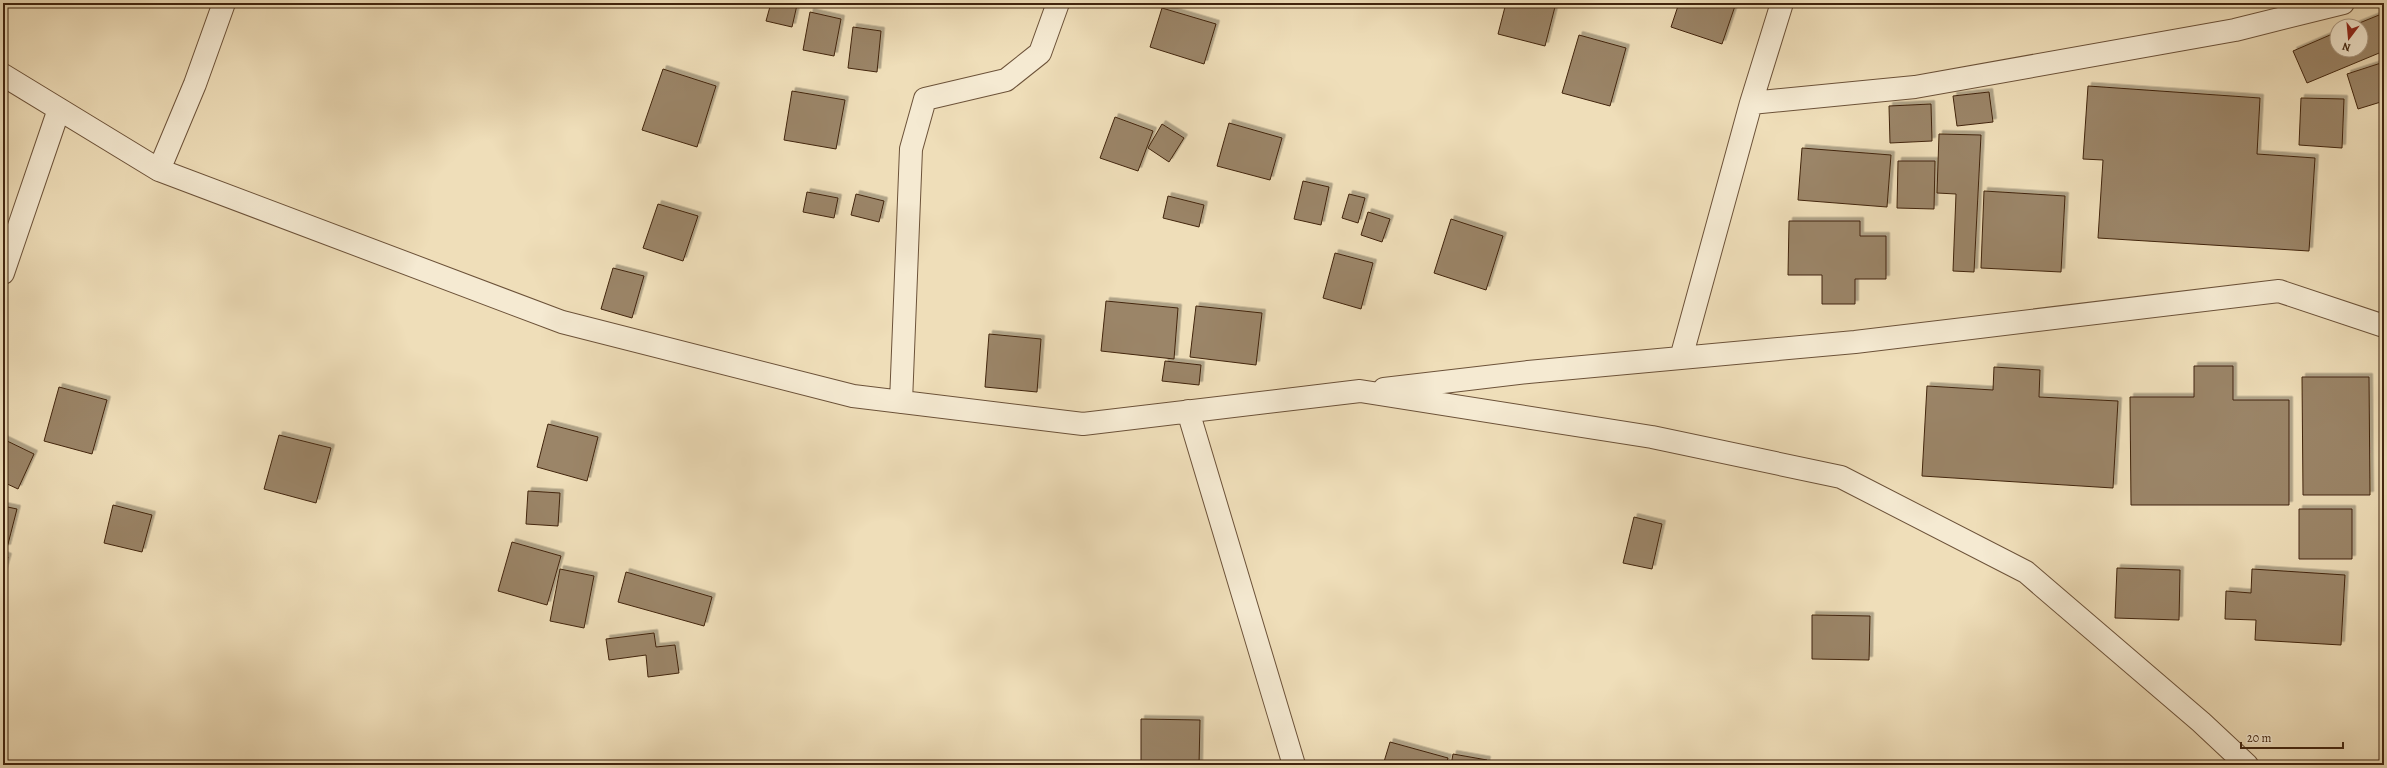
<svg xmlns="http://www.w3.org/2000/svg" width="2387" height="768" font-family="Alegreya,serif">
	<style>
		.building { fill: #9b8567; stroke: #41240e; filter: url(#shadow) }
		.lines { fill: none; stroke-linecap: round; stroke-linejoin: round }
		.minor-casing { stroke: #6c5239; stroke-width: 24 }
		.minor { stroke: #f5ead2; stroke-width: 22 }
	</style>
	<defs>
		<filter id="shadow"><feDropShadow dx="3.5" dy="-3.5" stdDeviation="0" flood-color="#0004"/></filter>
	</defs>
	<rect width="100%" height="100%" fill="#efdeb9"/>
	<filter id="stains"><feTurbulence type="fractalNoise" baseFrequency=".005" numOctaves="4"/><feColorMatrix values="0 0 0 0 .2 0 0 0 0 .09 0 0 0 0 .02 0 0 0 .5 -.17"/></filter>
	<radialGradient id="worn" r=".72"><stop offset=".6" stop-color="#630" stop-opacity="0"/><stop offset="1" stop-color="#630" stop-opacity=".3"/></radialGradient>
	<!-- building -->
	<path class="building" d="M771,3L797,5L792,27L766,21Z
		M822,3H847V7Z
		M1506,3H1556L1545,46L1498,34Z
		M1679,3H1736L1722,44L1671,27Z
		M1162,8L1216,24L1204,64L1150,47Z
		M810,12L841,19L834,56L803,50Z
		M2384,13V51L2307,83L2293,51L2337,32V50H2361V26H2352Z
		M853,27L881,31L877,72L848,68Z
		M1579,35L1626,48L1610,106L1562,93Z
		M2384,62V101L2358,109L2347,74Z
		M663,69L716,86L697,147L642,130Z
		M2088,86L2260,98L2257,154L2315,158L2309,251L2098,238L2103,160L2083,159Z
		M792,91L845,100L836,149L784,140Z
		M1989,92L1993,122L1957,126L1953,96Z
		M2301,98L2344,99L2342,148L2299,145Z
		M1931,104L1932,141L1890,143L1889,106Z
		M1115,117L1153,131L1138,171L1100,158Z
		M1229,123L1282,138L1270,180L1217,166Z
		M1162,124L1184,138L1169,162L1148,148Z
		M1939,134L1981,135L1974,272L1953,271L1956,194L1937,193Z
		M1802,148L1891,155L1887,207L1798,200Z
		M1898,161H1935L1934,209L1897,208Z
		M1303,181L1329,187L1321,225L1294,219Z
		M1984,191L2065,196L2061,272L1981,268Z
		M807,192L838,198L834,218L803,212Z
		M856,194L884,201L879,222L851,215Z
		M1349,194L1365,198L1358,223L1342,218Z
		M1168,196L1204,205L1199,227L1163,218Z
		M658,204L698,216L683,261L643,248Z
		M1368,212L1390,219L1382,242L1361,235Z
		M1451,219L1503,236L1486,290L1434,273Z
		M1789,221H1860V236H1886V279H1855V304H1822V275H1788Z
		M1335,253L1373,263L1361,309L1323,298Z
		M613,268L644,276L632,318L601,309Z
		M1106,301L1178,308L1174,359L1101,351Z
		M1196,306L1262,313L1256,365L1190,357Z
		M989,334L1041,339L1037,392L985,387Z
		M1165,361L1201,365L1199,385L1162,381Z
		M2194,366H2233V400H2289V505H2131L2130,397H2194Z
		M1994,367L2040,370L2039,397L2118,401L2113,488L1922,476L1927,386L1993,390Z
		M2302,377H2369L2370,495H2303Z
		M59,387L107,400L92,454L44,441Z
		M548,424L598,437L587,481L537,467Z
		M279,435L331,448L316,503L264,489Z
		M3,439L34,454L18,489L3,482Z
		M528,491L560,493L558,526L526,524Z
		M113,505L152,515L142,552L104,543Z
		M3,506L17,509L7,548L3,547Z
		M2299,509H2352V559H2299Z
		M1634,517L1662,524L1652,569L1623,563Z
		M512,542L561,556L547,605L498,591Z
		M3,555L8,557L3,574Z
		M2117,568L2180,570L2179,620L2115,618Z
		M560,569L594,576L584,628L550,621Z
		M2252,569L2345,575L2341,645L2255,640L2256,620L2225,619L2226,591L2251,593Z
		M626,572L712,597L704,626L618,602Z
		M1812,615L1870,616L1869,660L1812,659Z
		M654,633L656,647L675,645L679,673L648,677L646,655L609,660L606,639Z
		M1141,719L1200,720L1199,765H1141Z
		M1390,742L1448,758L1446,765H1383Z
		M1453,754L1487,760L1486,765H1451Z"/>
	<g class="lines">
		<!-- minor casing -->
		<g class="minor-casing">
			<path id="minor" d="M3,75L159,170L562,322L853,396L1083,424L1360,391L1652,437L1841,477L2026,572L2201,722L2247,765
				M1751,103L1915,87L2235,30L2343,3
				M159,170L195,84L224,3
				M3,273L59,109
				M1681,358L1751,103L1782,3
				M1384,389L1528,372L1855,342L2279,291L2384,326
				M901,402L911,149L925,99L1006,80L1040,53L1058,3
				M1188,411L1294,765"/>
		</g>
		<!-- minor -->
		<use href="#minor" class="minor"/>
	</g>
	<!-- margin -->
	<rect width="2387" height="768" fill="none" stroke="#efdeb9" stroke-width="16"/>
	<rect x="4" y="4" width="2379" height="760" fill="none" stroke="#41240e" stroke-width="2"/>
	<rect x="8" y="8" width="2371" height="752" fill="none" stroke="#41240e"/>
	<!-- north arrow -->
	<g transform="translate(2349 38) rotate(196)"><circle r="19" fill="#f5ead2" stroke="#ad9b84"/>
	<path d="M0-3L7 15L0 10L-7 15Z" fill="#8f2418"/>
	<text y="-6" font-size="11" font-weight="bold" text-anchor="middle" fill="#41240e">N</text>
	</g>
	<!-- scale -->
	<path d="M2241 742v6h102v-6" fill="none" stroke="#41240e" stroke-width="2"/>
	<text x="2247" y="742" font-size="12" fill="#41240e" stroke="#f5ead2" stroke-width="3" paint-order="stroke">20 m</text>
	<rect width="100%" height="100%" filter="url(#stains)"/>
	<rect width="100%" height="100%" fill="url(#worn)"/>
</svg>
